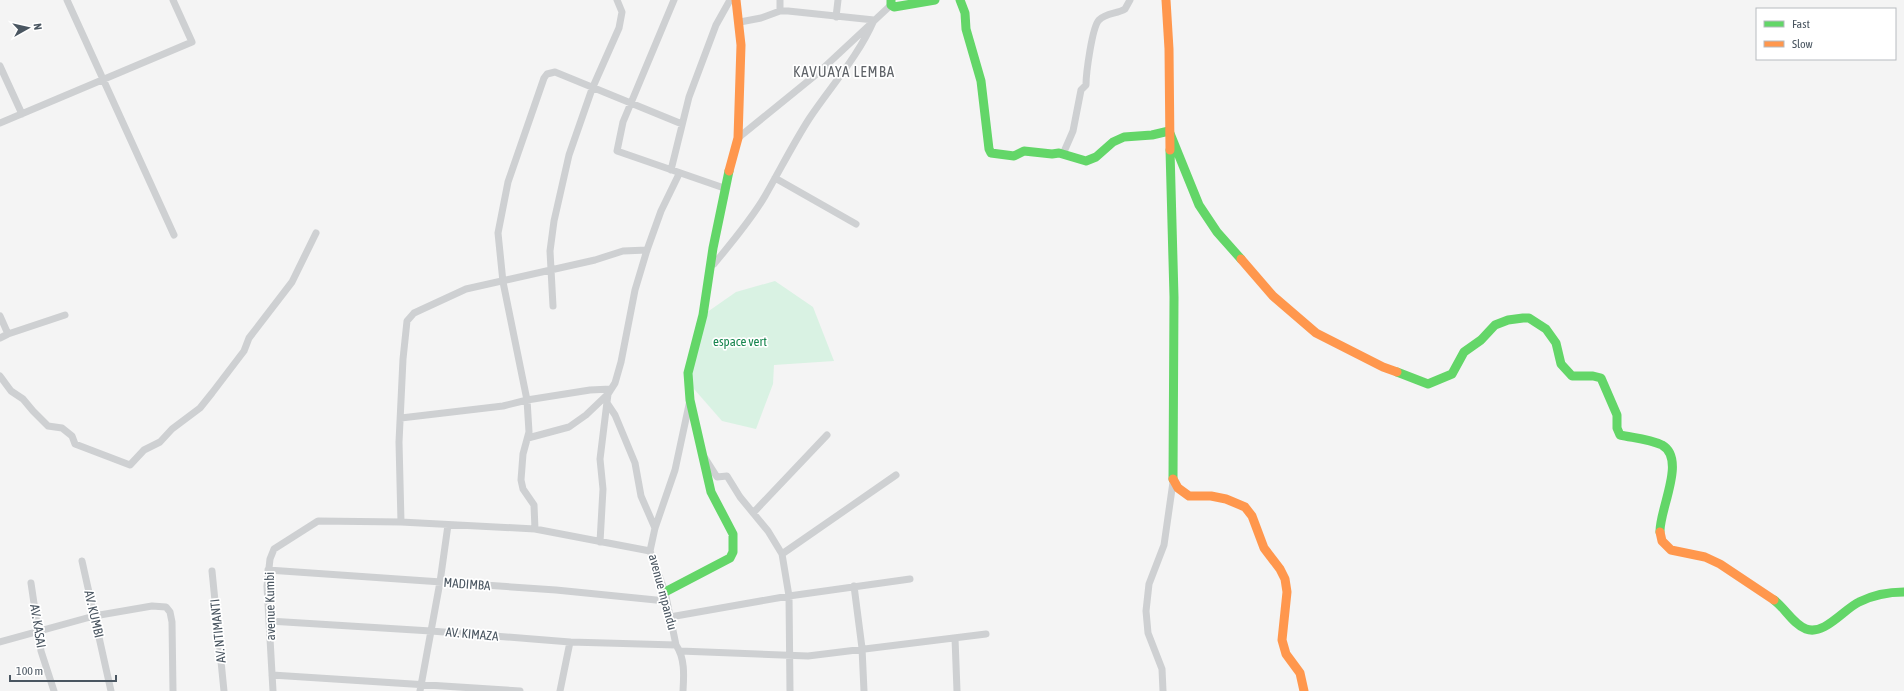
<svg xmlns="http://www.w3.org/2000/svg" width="1904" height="691" font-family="'Asap Condensed',sans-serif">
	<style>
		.green { fill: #d9f2e3 }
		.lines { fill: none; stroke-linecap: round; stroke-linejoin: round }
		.street { stroke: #ced0d2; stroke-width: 7 }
		.fast { stroke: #63d668; stroke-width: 9 }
		.slow { stroke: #ff974d; stroke-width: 9 }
		.labels { text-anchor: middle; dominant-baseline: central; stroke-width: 3.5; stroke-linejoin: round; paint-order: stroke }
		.park-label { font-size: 13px; fill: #17864f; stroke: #fff }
		.street-label { font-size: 13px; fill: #4a5661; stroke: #fff }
		.quarter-label { font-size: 15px; letter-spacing: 1px; fill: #5f6368; stroke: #fff }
	</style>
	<rect width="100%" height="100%" fill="#f4f4f4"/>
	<!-- green -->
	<path class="green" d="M775,281L813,307L834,361L774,365L773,384L756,429L722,421L687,381L703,315L736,292Z"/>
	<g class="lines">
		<!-- street -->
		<path class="street" d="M67,0L174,235
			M674,0L623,122L617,151L724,188
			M780,11V0
			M836,17L838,0
			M0,66L22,114
			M0,123L192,42L173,0
			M738,138L818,73L891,5
			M1063,154L1073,131L1081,90L1086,85C1086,74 1092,27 1099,20C1106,13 1117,14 1125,9L1130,0
			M671,170L689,97L716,25L730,0
			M775,178L856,224
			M714,264C732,242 751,220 765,196C780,170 793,144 809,119C831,86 858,57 874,20L788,11H780L761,18L740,22
			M553,306L550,251L554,221L569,155L592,89L619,28L622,12L617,0
			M0,316L8,334
			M0,338L8,334L65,315
			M0,376L11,391L23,399L33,411L48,426L62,428L72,436L75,444L130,465L144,450L160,442L172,429L200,408L212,393L244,351L249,338L292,282L316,233
			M607,403L615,415L635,463L641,496L655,528
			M401,418L503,406L527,400L590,390L611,389
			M528,438L569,427L586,415L608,394
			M705,458L717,477L727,476L740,497L768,531L782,554L789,596L790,691
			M753,513L827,435
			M401,522L399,442L403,359L407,321L414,313L466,289L595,260L623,251L647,250
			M535,529L534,505L523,489L521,480L523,454L529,432L527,400L503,282L498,233L508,182L544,78L547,74L555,72L682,124
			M600,542L603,489L600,459L608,394L615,383L621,362L635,290L647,250L661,211L679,174
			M782,554L896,475
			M82,561L111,691
			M268,570L556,590L666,601
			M212,571L224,691
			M31,583L41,651L54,691
			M854,586L862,648L864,691
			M670,617L789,596L910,579
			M269,621L431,631L570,642L676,645
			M955,638L957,691
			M0,642L94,616L152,606L166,607L170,612L172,622L173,691
			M680,651L808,656L986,634
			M272,675L520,691
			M273,691L267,586L270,559L274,549L318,521L401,522L535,529L650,551
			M420,691L440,582L448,525
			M560,691L570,642
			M683,691C684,675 685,658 676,645L665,592L650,551L655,528L675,470L690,400
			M1163,691L1162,669L1148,633L1146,611L1149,584L1164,545L1173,482"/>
		<!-- fast -->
		<path class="fast" d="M891,0V5L894,7L935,0
			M960,0L965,13L966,29L981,81L989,149L991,153L1014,156L1024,151L1052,154L1059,153L1086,161L1096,157L1113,142L1124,137L1152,135L1169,131L1199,205L1217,232L1241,259
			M1170,150L1174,297L1173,479
			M1397,372L1428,384L1452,374L1464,352L1481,340L1495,325L1508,320L1523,318H1529L1546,329L1556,343L1561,364L1572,376H1593L1601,378L1617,415V428L1620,435C1634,438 1649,439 1662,445C1687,459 1659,510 1660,532
			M665,592L730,558L733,552V534L711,492L690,400L688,373L703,315L713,248L729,171
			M1774,600C1785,608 1793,624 1806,629C1824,636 1844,609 1859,602C1873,595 1889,592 1904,592"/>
		<!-- slow -->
		<path class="slow" d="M1166,0L1169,49L1170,150
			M729,171L738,138L741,45L736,0
			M1241,259L1273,296L1316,333L1383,367L1397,372
			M1173,479L1178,488L1189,496H1211L1226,499L1245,507L1252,516L1264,548L1280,569L1285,579L1287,592L1282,640L1286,654L1300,673L1304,691
			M1660,532L1662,541L1671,550L1705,557L1720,564L1774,600"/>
	</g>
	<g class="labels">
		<!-- park labels -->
		<g class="park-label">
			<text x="740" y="341">espace vert</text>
		</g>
		<!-- street labels -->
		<g class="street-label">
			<text transform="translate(467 584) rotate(4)">MADIMBA</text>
			<text transform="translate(663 592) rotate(75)">avenue mpandu</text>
			<text transform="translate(270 606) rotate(-91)">avenue Kumbi</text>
			<text transform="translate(94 614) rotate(77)">AV. KUMBI</text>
			<text transform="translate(38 626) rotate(81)">AV. KASAI</text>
			<text transform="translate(218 631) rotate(-96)">AV. NTIMANTI</text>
			<text transform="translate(472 634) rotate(5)">AV. KIMAZA</text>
		</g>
		<!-- quarter labels -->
		<g class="quarter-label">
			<text x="844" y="71">KAVUAYA LEMBA</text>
		</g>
	</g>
	<!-- legend -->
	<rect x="1756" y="8" width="140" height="52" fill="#ffffff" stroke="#b7bbc0"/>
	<rect x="1764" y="21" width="20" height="6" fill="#63d668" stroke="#b7bbc0"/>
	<text x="1792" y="28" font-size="12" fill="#4a5661">Fast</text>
	<rect x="1764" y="41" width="20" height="6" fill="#ff974d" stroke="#b7bbc0"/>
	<text x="1792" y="48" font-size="12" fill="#4a5661">Slow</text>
	<!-- north arrow -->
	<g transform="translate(28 28) rotate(82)" stroke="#ffffff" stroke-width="3" paint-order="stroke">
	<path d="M0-3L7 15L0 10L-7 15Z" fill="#4a5661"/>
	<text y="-6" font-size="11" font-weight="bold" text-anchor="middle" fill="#4a5661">N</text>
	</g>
	<!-- scale -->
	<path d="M10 675v6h106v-6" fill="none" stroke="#4a5661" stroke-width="2"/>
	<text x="16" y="675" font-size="12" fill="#4a5661" stroke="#ffffff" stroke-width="3" paint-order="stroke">100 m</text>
</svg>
